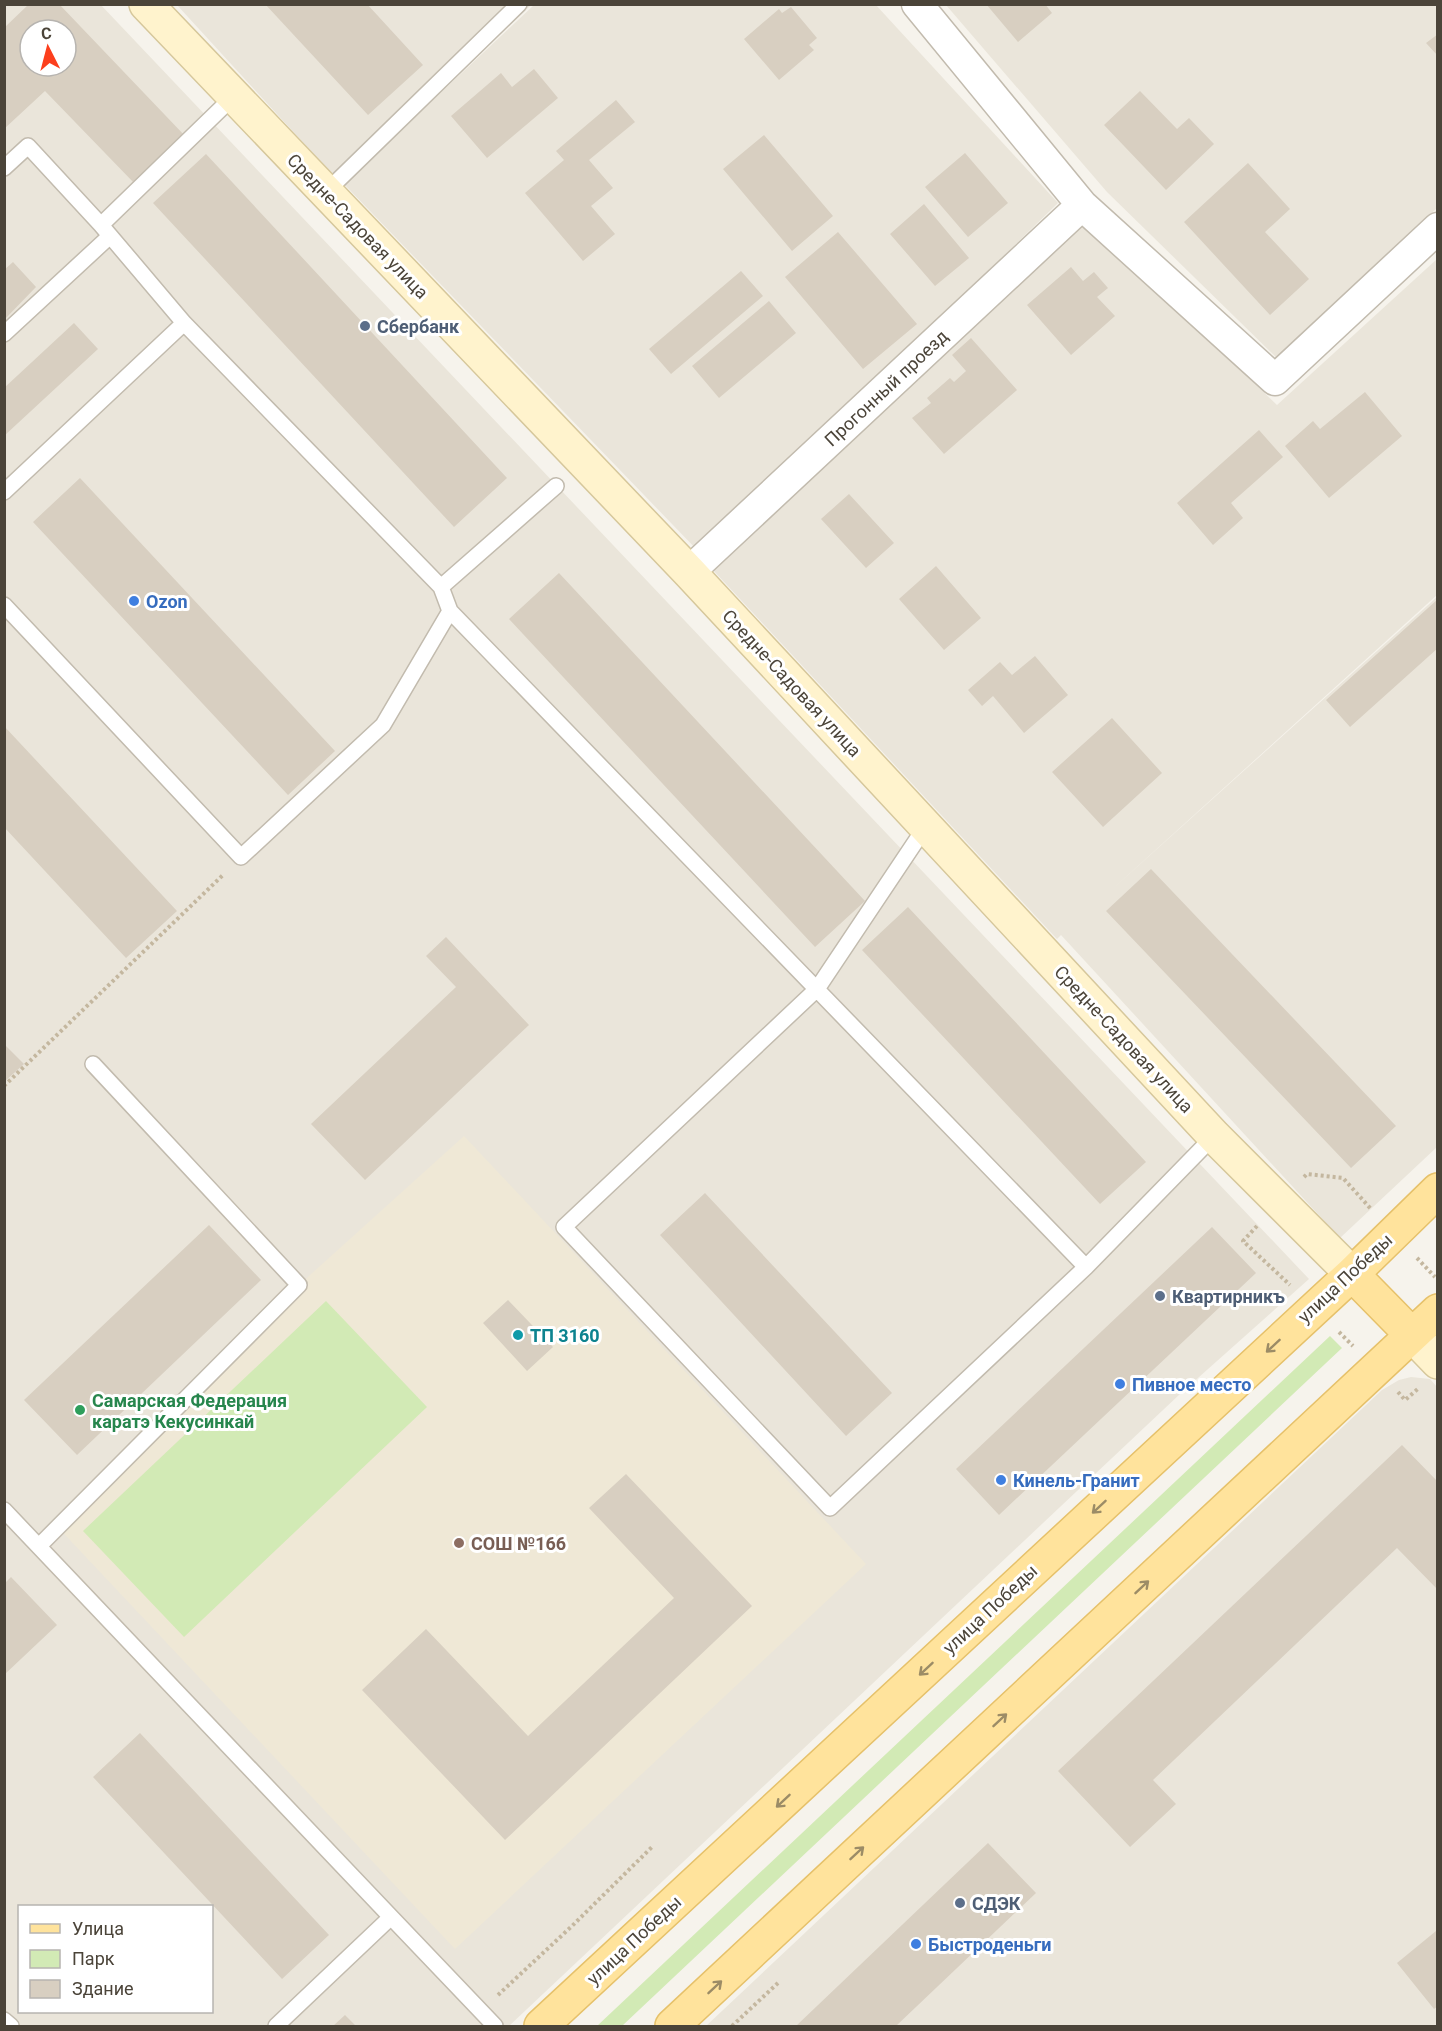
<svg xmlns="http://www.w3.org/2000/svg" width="1442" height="2031" font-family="Roboto,sans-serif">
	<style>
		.residential { fill: #eae5da; fill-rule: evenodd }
		.education { fill: #efe8d6 }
		.green { fill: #d2eab5 }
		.building { fill: #d8cfc1; fill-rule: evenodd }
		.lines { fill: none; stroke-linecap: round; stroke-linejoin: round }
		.lane-casing { stroke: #c2bbae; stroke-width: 18 }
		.street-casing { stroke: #c2bbae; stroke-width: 33 }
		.secondary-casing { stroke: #d6c79b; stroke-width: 36 }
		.primary-casing { stroke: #e6c16a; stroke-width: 36 }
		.path { stroke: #c4b79f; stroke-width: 4; stroke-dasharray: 3 3; stroke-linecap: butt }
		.lane { stroke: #fff; stroke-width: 15 }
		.street { stroke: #fff; stroke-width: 30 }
		.secondary { stroke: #fff3cd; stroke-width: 33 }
		.primary { stroke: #ffe39c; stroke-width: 33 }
		.oneway { stroke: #9c8c66 }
		.service-dot { fill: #5c6f8a; stroke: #fff; stroke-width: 2 }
		.shop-dot { fill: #3f7fe0; stroke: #fff; stroke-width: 2 }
		.culture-dot { fill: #0f9aa8; stroke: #fff; stroke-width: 2 }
		.leisure-dot { fill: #2e9e5b; stroke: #fff; stroke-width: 2 }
		.education-dot { fill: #8d6e63; stroke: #fff; stroke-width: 2 }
		.labels { text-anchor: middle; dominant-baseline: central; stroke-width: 6; stroke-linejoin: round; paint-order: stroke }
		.street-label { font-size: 18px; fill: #4b4439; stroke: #fff }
		.service-label { font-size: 18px; font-weight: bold; fill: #4e5e75; stroke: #fff; text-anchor: start }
		.shop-label { font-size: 18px; font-weight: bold; fill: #366cbe; stroke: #fff; text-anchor: start }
		.culture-label { font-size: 18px; font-weight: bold; fill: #0d838f; stroke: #fff; text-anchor: start }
		.leisure-label { font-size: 18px; font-weight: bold; fill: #27864d; stroke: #fff; text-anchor: start }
		.education-label { font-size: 18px; font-weight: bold; fill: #785e54; stroke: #fff; text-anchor: start }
	</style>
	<rect width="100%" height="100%" fill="#f6f3ec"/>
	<!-- residential -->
	<path class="residential" d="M100,4L1309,1279L1180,1394L509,2026H5L4,5ZM30,30H66V66H30ZM20,1906H212V2012H20Z
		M875,4L1058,203L699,552L344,184L534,5Z
		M177,5H531L342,185Z
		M946,5H1437V208L1279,360L1107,192Z
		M1086,220L1277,405L1437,259V595L1108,893L1437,597V1147L1340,1238L1061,935L1057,939L713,570Z
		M1411,1377L1430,1379L1437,1387V2026H706L1382,1390L1399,1380Z"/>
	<!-- education -->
	<path class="education" d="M464,1136L866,1564L455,1949L52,1521L299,1285Z"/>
	<!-- green -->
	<path class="green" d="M326,1301L427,1407L184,1637L83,1531Z
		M1330,1336L1342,1348L622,2026H597Z"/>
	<!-- building -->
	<path class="building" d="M29,4H59L186,137L135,184L45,91L4,129V28ZM30,30H66V66H30Z
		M265,4H367L423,65L368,115Z
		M986,4H1045L1052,13L1018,42Z
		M791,7L817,38L809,45L814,50L779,80L744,39L779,9L782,13Z
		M1438,34V56L1426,43Z
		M534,69L558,98L487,158L451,116L501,73L512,87Z
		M1140,91L1177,129L1189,118L1214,144L1166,190L1104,125Z
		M616,100L635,122L589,160L613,188L591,206L615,234L583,261L525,193L564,160L556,151Z
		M764,135L833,216L792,251L723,169Z
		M965,153L1008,203L968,237L925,187Z
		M206,154L507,478L454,527L153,203Z
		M1248,163L1290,209L1265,232L1309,279L1270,315L1184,222Z
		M924,204L969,258L935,286L890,234Z
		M838,232L917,324L863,369L785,277Z
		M13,262L36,287L4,320V270Z
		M1071,267L1083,281L1094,272L1108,288L1097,297L1115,316L1071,355L1027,305Z
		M741,271L763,296L671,374L649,349Z
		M769,301L796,333L719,398L692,366Z
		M74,323L98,349L4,436V388Z
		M971,338L1017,390L944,454L912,418L931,403L927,398L950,378L954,382L966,371L952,355Z
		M1365,392L1402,436L1329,498L1285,446L1313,421L1320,429Z
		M1259,430L1283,457L1231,503L1243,518L1213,545L1177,503Z
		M80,478L335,751L288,795L33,522Z
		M849,494L894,543L866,568L821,519Z
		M936,566L981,618L944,650L899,599Z
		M559,573L865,901L815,947L509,619Z
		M1438,599V648L1350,727L1326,700Z
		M1035,656L1068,695L1024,733L993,696L982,706L968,690L1000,662L1012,675Z
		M1112,718L1162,773L1103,827L1052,772Z
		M4,726L177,911L126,958L4,827Z
		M1151,869L1396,1126L1351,1168L1106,911Z
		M908,907L1146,1162L1100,1204L862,950Z
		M446,937L529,1025L365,1180L311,1124L456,987L426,956Z
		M4,1044L24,1064L4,1082Z
		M705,1193L892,1393L846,1436L660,1235Z
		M209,1225L261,1280L77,1455L24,1400Z
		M1212,1227L1256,1273L999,1515L956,1469Z
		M508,1300L553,1347L527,1371L483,1323Z
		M1402,1445L1438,1482V1590L1397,1548L1153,1780L1176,1804L1130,1847L1058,1771Z
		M626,1474L752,1606L505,1840L362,1690L426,1629L528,1736L674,1598L589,1508Z
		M11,1577L57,1625L4,1675V1584Z
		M140,1733L329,1935L282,1979L93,1777Z
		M988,1843L1036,1893L896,2026H796Z
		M1436,1931L1438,1934V2006L1434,2009L1397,1963Z
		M345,2015L356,2026H333Z"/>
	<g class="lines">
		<!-- lane casing -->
		<g class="lane-casing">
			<path id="lane" d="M4,168L28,146L101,225L234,96
				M326,192L519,4
				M101,225L184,323L441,587L450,611L1086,1267
				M4,334L110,236
				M4,492L184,323
				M441,587L556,486
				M4,605L241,857L383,725L450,611
				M926,826L817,989L564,1227L830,1508L1086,1267L1214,1136
				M4,1510L391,1917
				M40,1545L299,1285L93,1064
				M4,2020L11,2026
				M276,2026L391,1917L495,2026"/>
		</g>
		<!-- street casing -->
		<g class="street-casing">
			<path id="street" d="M917,4L1082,205L1275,380L1438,228
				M689,572L1082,205"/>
		</g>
		<!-- secondary casing -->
		<g class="secondary-casing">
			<path id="secondary" d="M146,4L689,572L1214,1136L1352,1274
				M1411,1334L1438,1362"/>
		</g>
		<!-- primary casing -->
		<g class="primary-casing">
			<path id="primary" d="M1352,1274L1411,1334
				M541,2026L1352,1274L1438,1190
				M672,2026L1438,1311"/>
		</g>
		<!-- path -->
		<path class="path" d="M4,1086L224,874
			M1304,1177L1307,1174L1343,1178L1371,1209
			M1257,1226L1243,1241L1290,1285
			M1417,1258L1435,1277
			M1339,1332L1353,1346
			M1398,1392L1405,1400L1419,1388
			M498,1995L572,1926L652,1847
			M732,2026L779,1982"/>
		<!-- lane -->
		<use href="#lane" class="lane"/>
		<!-- street -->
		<use href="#street" class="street"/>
		<!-- secondary -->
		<use href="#secondary" class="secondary"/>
		<!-- primary -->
		<use href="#primary" class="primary"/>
	</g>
	<!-- one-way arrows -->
	<defs><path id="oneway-shaft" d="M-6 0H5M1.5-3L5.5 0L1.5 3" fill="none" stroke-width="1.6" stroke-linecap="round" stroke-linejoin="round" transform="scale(1.5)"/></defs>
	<g class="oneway">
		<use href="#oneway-shaft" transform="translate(1273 1346) rotate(137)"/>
		<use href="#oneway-shaft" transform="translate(1099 1507) rotate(137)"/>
		<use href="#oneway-shaft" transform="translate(1142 1587) rotate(-43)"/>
		<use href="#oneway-shaft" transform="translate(926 1669) rotate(137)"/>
		<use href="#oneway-shaft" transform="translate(1000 1720) rotate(-43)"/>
		<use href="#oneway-shaft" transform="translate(783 1801) rotate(137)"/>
		<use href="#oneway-shaft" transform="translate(857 1853) rotate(-43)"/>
		<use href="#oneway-shaft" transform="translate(715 1987) rotate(-43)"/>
	</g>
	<!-- markers -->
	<g class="service-dot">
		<circle cx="365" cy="326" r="6"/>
		<circle cx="1160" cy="1296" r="6"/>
		<circle cx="960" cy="1903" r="6"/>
	</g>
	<g class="shop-dot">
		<circle cx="134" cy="601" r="6"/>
		<circle cx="1120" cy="1384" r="6"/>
		<circle cx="1001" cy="1480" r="6"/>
		<circle cx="916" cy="1944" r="6"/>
	</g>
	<circle class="culture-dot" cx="518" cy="1335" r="6"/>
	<circle class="leisure-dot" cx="80" cy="1410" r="6"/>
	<circle class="education-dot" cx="459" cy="1543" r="6"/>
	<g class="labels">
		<!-- street labels -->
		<g class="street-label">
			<text transform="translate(358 226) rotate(46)">Средне-Садовая улица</text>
			<text transform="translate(886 388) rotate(-43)">Прогонный проезд</text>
			<text transform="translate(792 683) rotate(47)">Средне-Садовая улица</text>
			<text transform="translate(1124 1039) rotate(47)">Средне-Садовая улица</text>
			<text transform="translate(1345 1278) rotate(-43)">улица Победы</text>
			<text transform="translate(990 1609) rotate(-43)">улица Победы</text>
			<text transform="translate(634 1940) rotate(-43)">улица Победы</text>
		</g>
		<!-- service labels -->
		<g class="service-label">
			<text x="377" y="326">Сбербанк</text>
			<text x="1172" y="1296">Квартирникъ</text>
			<text x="972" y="1903">СДЭК</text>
		</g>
		<!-- shop labels -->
		<g class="shop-label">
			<text x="146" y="601">Ozon</text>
			<text x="1132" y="1384">Пивное место</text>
			<text x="1013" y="1480">Кинель-Гранит</text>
			<text x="928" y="1944">Быстроденьги</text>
		</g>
		<!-- culture labels -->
		<g class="culture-label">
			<text x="530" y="1335">ТП 3160</text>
		</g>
		<!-- leisure labels -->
		<g class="leisure-label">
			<text x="92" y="1400">Самарская Федерация<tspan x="92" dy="21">каратэ Кекусинкай</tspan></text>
		</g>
		<!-- education labels -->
		<g class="education-label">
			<text x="471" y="1543">СОШ №166</text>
		</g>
	</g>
	<!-- border -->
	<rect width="1442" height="2031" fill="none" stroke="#4b4439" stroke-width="12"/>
	<!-- legend -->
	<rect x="18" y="1905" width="195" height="108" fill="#ffffff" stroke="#b7b4b0" stroke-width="1.5"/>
	<rect x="30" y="1924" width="30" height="9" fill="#ffe39c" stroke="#b7b4b0" stroke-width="1.5"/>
	<text x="72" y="1935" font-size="18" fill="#4b4439">Улица</text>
	<rect x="30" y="1950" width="30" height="18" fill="#d2eab5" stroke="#b7b4b0" stroke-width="1.5"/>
	<text x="72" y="1965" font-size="18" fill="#4b4439">Парк</text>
	<rect x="30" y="1980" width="30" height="18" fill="#d8cfc1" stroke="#b7b4b0" stroke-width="1.5"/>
	<text x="72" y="1995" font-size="18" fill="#4b4439">Здание</text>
	<!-- north arrow -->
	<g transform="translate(48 48) rotate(354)"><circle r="28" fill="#ffffff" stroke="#b7b4b0" stroke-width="1.5"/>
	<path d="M0-4.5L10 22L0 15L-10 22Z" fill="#fc3f1d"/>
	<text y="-9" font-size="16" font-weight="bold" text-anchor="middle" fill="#4b4439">С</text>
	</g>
</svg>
